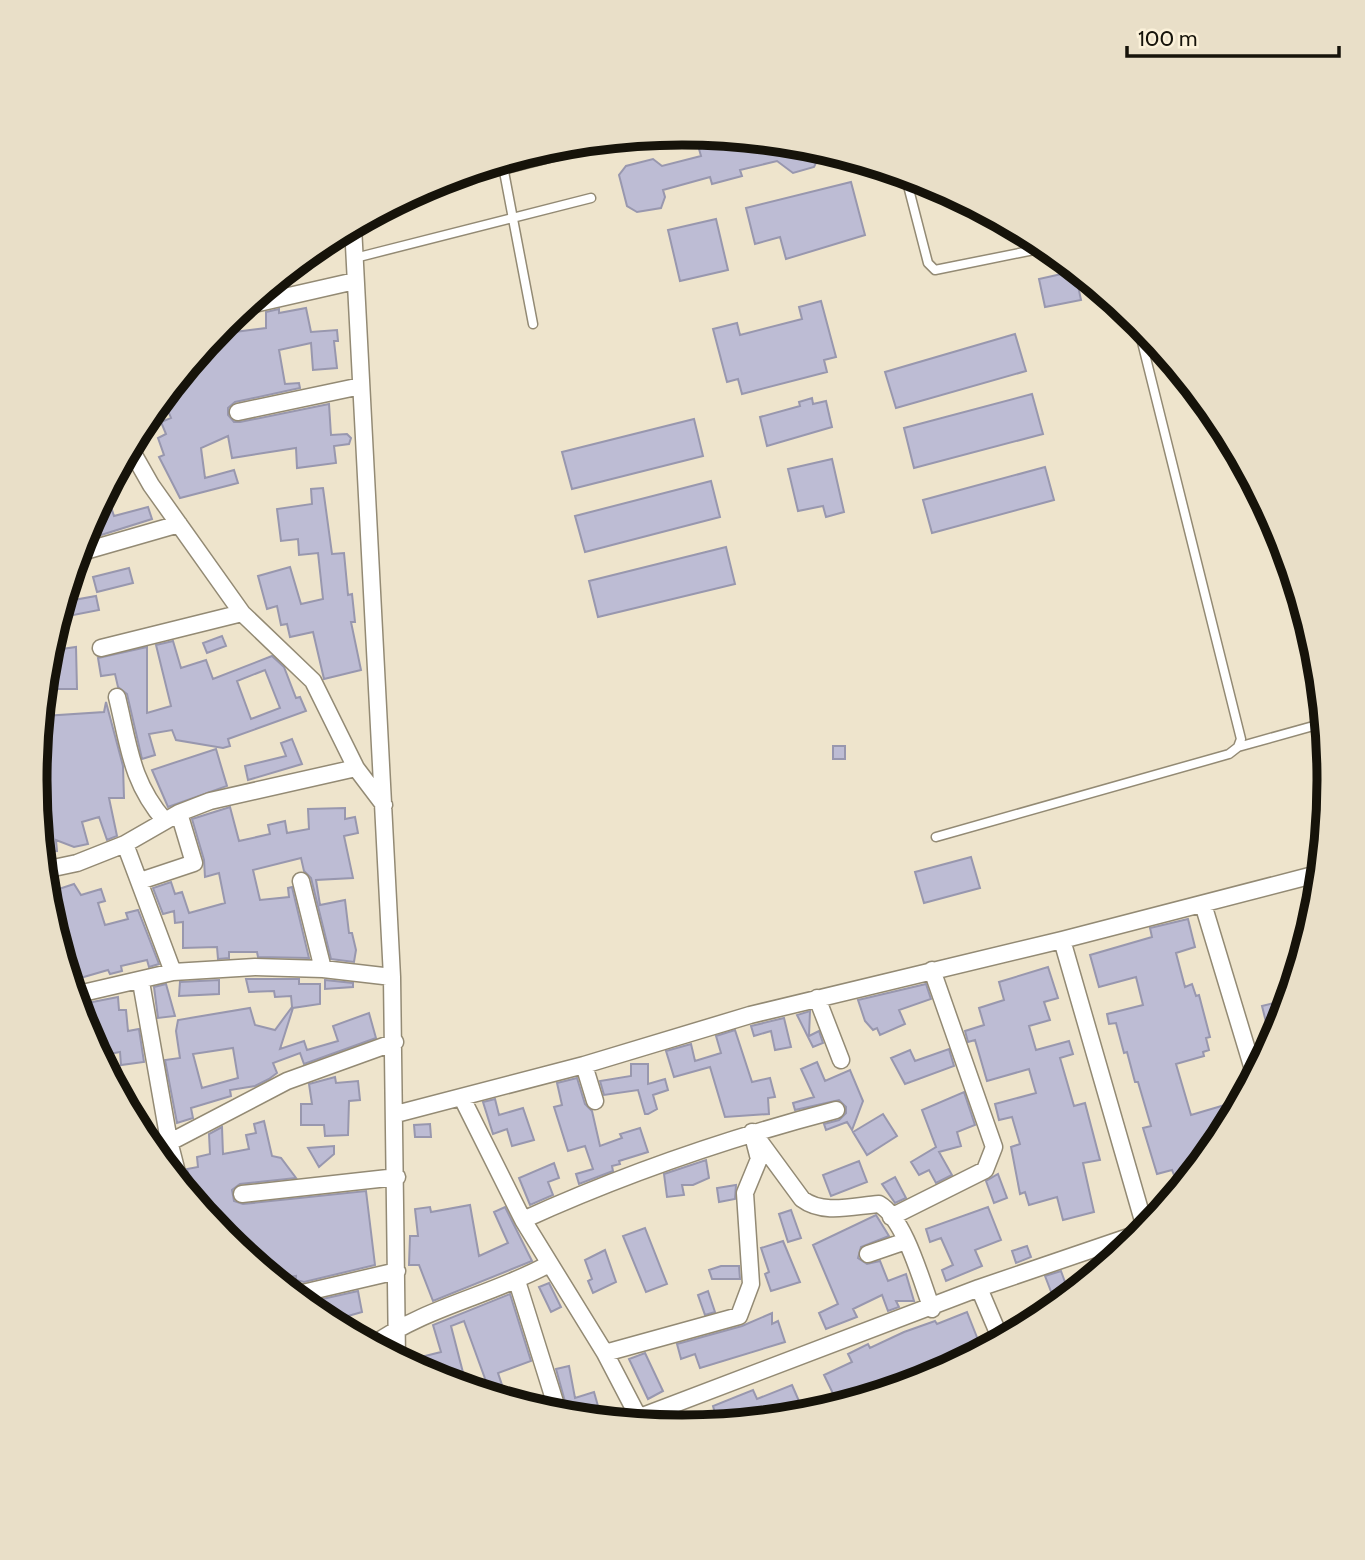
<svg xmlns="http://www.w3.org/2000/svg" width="1365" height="1560" font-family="Cabin,sans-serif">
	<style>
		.building { fill: #bdbcd4; stroke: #9897ae; stroke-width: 2; fill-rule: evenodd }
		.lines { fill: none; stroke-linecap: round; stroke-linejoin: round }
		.service-casing { stroke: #938a74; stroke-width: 11 }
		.minor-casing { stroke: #938a74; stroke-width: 19 }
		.service { stroke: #fff; stroke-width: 8 }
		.minor { stroke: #fff; stroke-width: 16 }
		.rim { fill: none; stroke: #16130a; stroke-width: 9 }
	</style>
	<rect width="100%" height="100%" fill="#eee4cc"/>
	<!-- building -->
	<path class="building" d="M717,136L724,137L735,146L765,141L809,145L818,148L820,155L814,167L793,173L777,161L740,170L742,176L712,184L710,177L663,190L665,197L661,208L637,212L627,206L619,175L626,166L653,159L662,166L701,156L699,149L705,139Z
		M851,182L865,235L786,259L780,237L755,244L746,208Z
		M716,219L728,270L680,281L668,230Z
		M1075,271L1081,300L1045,307L1039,279Z
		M821,301L836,357L824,360L827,372L742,394L738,379L727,382L713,329L737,323L740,335L802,319L799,307Z
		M306,308L311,332L337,330L338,341H334L337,368L313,370L311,343L279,350L285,384L299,383L300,388L235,402L228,408V415L234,422H240L329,404L331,435L347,434L351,438L349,444L334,446L336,463L297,468L296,448L232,458L228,436L201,448L205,478L234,470L238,483L180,498L159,457L164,455L158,438L166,434L161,422L171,418L163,398L224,323H234V332L266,328V312L279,309V313Z
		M1015,334L1026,371L896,408L885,372Z
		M1032,394L1043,434L914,468L904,428Z
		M812,398L813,404L826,401L832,427L767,446L760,417L800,406L799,402Z
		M694,419L703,456L572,489L562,452Z
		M832,459L844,512L826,517L823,506L798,511L788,469Z
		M1045,467L1054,500L932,533L923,500Z
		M711,481L720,517L585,552L575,516Z
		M323,488L332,554L344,553L348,595L352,594L355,622H351L361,670L324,679L313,632L290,637L287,624L281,625L277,606L267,609L258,576L290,567L301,604L323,599L318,553L299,555L298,539L281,541L277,509L312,504L311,489Z
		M106,492L114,516L148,507L152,519L82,541Z
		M726,547L735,584L598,617L589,581Z
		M129,568L133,583L97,592L93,577Z
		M96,596L99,610L58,618L63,602Z
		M222,636L226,646L207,653L203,643Z
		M173,641L181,668L206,660L213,679L272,656L284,667L296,698L300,697L306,711L228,739L230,746L223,748L176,740L172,730L149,734L155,755L142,759L127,694L118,687L115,674L101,676L98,658L147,647V713L171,706L156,645ZM265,670L280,708L251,719L237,681Z
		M76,647L77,689H44L48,651Z
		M106,702L123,766L124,798H109L117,836L107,840L99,817L82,822L88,844L74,847L56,840L57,851L42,852L36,791H43V769H36L41,724H45L44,716L104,712Z
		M292,739L302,764L248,780L245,766L286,756L281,743Z
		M833,746H845V759H833Z
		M216,749L227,786L168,807L152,770Z
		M230,807L239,841L270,834L268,825L285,821L287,833L309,829L308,809L345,808V819L355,817L358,833L344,836L353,878L316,880L320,905L345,900L349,933H352L356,950L354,962L331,959L311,878L304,871L301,858L253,870L260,900L289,897L288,888L292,887L309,958L258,957L257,952H229V958L218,959L217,947L183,948V922L175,923L174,911L163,914L153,888L171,882L175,894L182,892L189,913L225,903L219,873L205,877L204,860L192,819Z
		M971,857L980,888L924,903L915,872Z
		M57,878L59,889L74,884L81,895L101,889L105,901L98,903L105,925L128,919L126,913L138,910L159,964L149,967L147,960L121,966L122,971L110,974L108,970L70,981L47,906L45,880Z
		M1188,919L1195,947L1176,953L1185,987L1192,984L1196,996L1199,995L1210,1037L1206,1038L1209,1050L1203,1052L1204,1056L1176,1064L1191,1115L1242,1100L1221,1140L1180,1189L1172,1170L1157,1174L1143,1128L1151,1126L1138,1082H1135L1127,1052L1124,1053L1116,1023L1109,1024L1107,1014L1143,1005L1136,977L1099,987L1090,955L1152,937L1150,928Z
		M1048,967L1058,998L1044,1002L1050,1020L1029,1026L1036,1050L1069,1041L1073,1054L1060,1058L1074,1106L1085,1103L1100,1160L1083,1163L1094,1212L1063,1220L1057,1197L1029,1205L1025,1192L1020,1194L1011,1147L1020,1144L1012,1117L999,1120L995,1104L1036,1093L1029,1069L987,1081L975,1040L968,1042L965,1031L984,1025L979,1008L1004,1000L999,982Z
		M246,979H299V984H320V1004L293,1008L280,1049L304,1041L307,1050L338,1041L333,1026L369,1013L376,1038L304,1064L300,1053L273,1063L277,1073L269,1079L255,1086L230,1090L231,1096L191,1108L193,1118L177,1123L165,1060L180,1058L176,1031L178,1020L250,1008L255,1025L275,1030L292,1007L291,996L275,997L274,991L249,992ZM233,1048L238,1078L202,1088L193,1054Z
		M219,980V994L179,996L180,982Z
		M325,980L353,983V987L325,989Z
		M166,984L175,1016L158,1018L154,987Z
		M926,984L931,999L899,1010L905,1024L880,1035L877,1028L873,1030L865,1021L858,1000Z
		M118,997L119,1010H126L128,1031L139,1029L144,1062L121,1065L120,1052L99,1056L84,1027L77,1005Z
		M1290,999L1282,1023L1267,1026L1262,1006Z
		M810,1011L809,1036L819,1031L823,1043L813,1047L797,1015Z
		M784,1018L791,1047L775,1050L771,1031L754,1036L751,1026Z
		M735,1030L752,1082L770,1078L775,1097L768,1098L769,1114L725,1117L710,1067L674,1077L666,1051L691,1044L695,1061L721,1053L716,1036Z
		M949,1049L954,1066L905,1084L891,1058L910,1050L915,1061Z
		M817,1062L825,1081L850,1070L863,1101L852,1130L847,1122L826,1130L824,1124L839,1120L846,1113V1107L839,1100L795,1110L793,1103L814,1097L801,1069Z
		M631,1064H648V1084L665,1079L668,1090L653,1095L657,1109L648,1114H645L638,1090L604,1095L600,1081L631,1076Z
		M335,1077L336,1083L358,1081L360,1100L349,1101L348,1135L325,1136L324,1125H301V1104H312L309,1084Z
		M577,1078L585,1104L592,1111L600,1146L622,1138L620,1134L640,1128L648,1152L619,1161L620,1164L612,1166L613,1171L579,1184L576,1174L593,1169L585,1146L568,1151L554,1107L562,1105L557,1083Z
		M964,1092L975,1125L957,1132L961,1146L939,1152L952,1175L936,1183L929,1170L919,1175L911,1162L936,1147L922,1110Z
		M495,1099L499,1115L523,1108L534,1140L512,1146L507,1129L493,1134L483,1102Z
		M130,1102L157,1135L158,1137L147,1143L144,1139L126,1105Z
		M883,1114L897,1136L867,1155L853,1132Z
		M264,1121L272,1156L281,1158L296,1178L240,1184L232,1190L234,1201L243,1204L366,1191L375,1265L304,1282L296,1280V1276L275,1279L224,1238L187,1192L190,1182L187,1169L198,1167L197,1157L210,1154L209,1134L222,1127L223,1154L249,1149L246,1135L256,1133L254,1124Z
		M430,1124L431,1137H415L414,1125Z
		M334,1146V1154L319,1167L308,1148Z
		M706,1160L709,1178L693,1185H682L684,1195L667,1197L664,1174Z
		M859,1161L867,1182L831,1196L823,1175Z
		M554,1163L559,1178L548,1182L553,1195L530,1205L519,1178Z
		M998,1174L1007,1198L994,1203L986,1181Z
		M895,1177L906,1198L895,1203L882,1184Z
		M736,1185L735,1199L719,1202L717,1188Z
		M470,1205L479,1256L508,1243L494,1212L505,1207L532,1261L433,1301L419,1265H409L410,1236H418L415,1209L430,1207L431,1212Z
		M988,1207L1001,1240L975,1250L982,1266L946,1281L942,1270L953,1265L941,1238L930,1242L926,1229Z
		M791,1210L801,1238L788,1242L779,1214Z
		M876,1215L889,1236L861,1247L858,1258L867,1264L880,1261L888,1281L906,1274L914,1301H896L899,1307L888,1311L882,1295L853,1309L857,1317L826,1329L819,1313L838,1304L813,1245Z
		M645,1228L667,1284L646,1292L623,1236Z
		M783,1241L800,1282L771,1291L765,1274L769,1272L761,1248Z
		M1027,1246L1031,1257L1016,1263L1012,1251Z
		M605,1250L616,1282L593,1293L588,1281L592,1279L585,1260Z
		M721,1266H739L740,1279H712L709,1270Z
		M1061,1271L1070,1296L1057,1307L1045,1276Z
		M549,1283L561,1307L551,1312L539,1287Z
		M358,1291L362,1312L341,1318L339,1311L320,1316L310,1308L309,1302Z
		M708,1291L715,1312L705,1315L698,1295Z
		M510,1294L531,1361L498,1373L507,1400L491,1395L464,1321L451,1326L467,1388L425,1373L421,1357L441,1352L433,1325Z
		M967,1312L982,1350L930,1378L839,1406L824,1375L852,1362L848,1354L868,1344L870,1348L904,1332L935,1321L937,1324Z
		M772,1313V1324L778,1321L785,1342L700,1368L695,1354L681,1359L677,1344L742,1326Z
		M645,1353L663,1391L648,1399L629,1359Z
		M569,1366L575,1398L594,1392L602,1420L569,1416L556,1369Z
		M792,1385L805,1415L718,1424L713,1406L753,1390L757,1399Z
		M698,1413L704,1425L666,1426Z"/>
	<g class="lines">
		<!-- service casing -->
		<g class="service-casing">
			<path id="service" d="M502,161L533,324
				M502,170L627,138
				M905,174L928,263L935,270L1049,247
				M355,258L591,198
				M1238,747L1324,723
				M936,837L1229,754L1238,747L1241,739L1136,318"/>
		</g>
		<!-- minor casing -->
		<g class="minor-casing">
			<path id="minor" d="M353,226L392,977L397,1358
				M245,306L355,281
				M238,412L361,386
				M130,448L151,485L242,613L313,681L356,768L384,805
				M78,553L179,524
				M101,648L242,613
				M117,697C129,746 131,782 165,821
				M125,844L173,972
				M44,870L77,863L125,844L179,813L210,801L356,768
				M140,881L194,863L179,813
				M301,881L323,969
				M1203,904L1255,1076
				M1062,940L1146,1231
				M141,982L169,1141L180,1184
				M74,995L173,972L255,967L323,969L392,977
				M817,998L841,1060
				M584,1065L595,1101
				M462,1098L523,1220L605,1353L642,1424
				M396,1114L584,1065L750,1015L1062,940L1321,873
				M758,1139L802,1199C823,1215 853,1206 879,1204C905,1219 921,1280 932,1309
				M153,1151L287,1081L395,1042
				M242,1194L397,1177
				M891,1217L985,1170L994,1147L932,970
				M523,1220C624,1174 729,1138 836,1110
				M868,1254L906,1241
				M517,1281L559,1415
				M979,1288L1001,1340
				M294,1295L397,1271
				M373,1345C425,1307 493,1295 549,1264
				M605,1353L739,1316L751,1284L745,1193L759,1159L752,1132
				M627,1422L979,1288L1146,1231"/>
		</g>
		<!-- service -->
		<use href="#service" class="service"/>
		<!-- minor -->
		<use href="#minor" class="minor"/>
	</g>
	<!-- crop -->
	<path d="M0 0H1365V1560H0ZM47 780a635 635 0 1 1 1270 0a635 635 0 1 1-1270 0Z" fill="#e9dfc8" fill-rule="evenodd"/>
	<path class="rim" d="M47 780a635 635 0 1 1 1270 0a635 635 0 1 1-1270 0Z"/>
	<!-- scale -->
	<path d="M1127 46v10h212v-10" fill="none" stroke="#16130a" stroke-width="3.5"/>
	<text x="1138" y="46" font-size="21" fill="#16130a" stroke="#fbf1d9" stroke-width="5" paint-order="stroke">100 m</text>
</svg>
